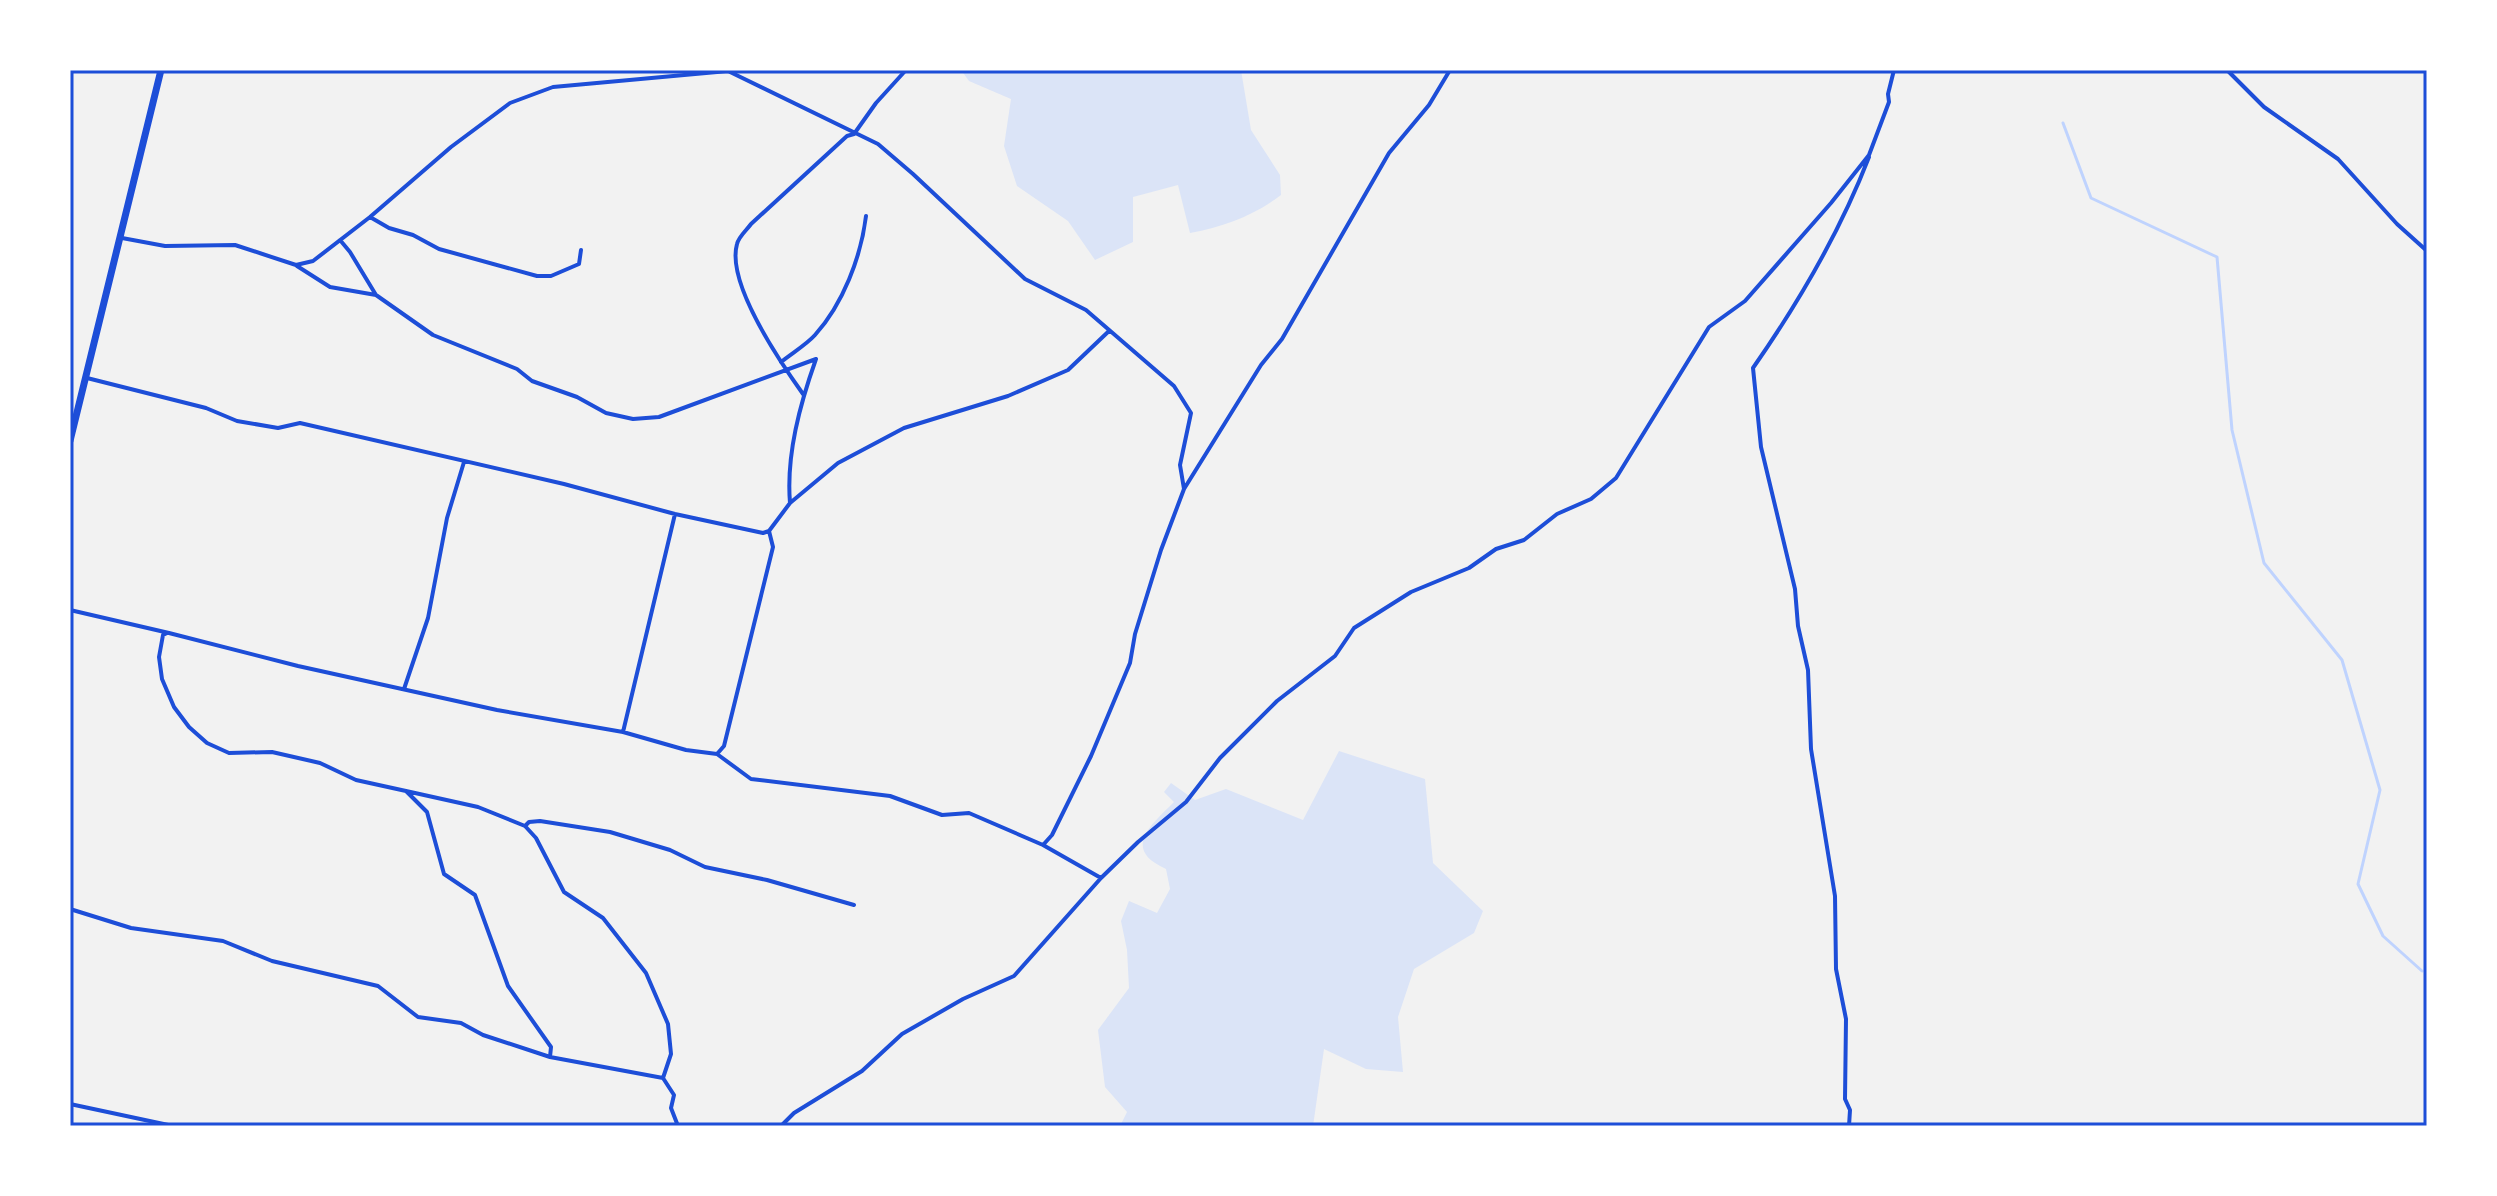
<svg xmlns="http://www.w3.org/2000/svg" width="2497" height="1196" font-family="Jost,sans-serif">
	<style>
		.green { fill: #dbe4f7 }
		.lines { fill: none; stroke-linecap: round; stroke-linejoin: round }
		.stream { stroke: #bfd3fe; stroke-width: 3 }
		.minor { stroke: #1d4ed8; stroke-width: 4 }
		.trunk { stroke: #1d4ed8; stroke-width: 7 }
		.neatline { fill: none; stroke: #1d4ed8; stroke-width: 3 }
	</style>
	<rect width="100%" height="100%" fill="#f2f2f2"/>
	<!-- green -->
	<path class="green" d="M961,70H1241L1251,130L1280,175L1281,195C1253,216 1225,226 1190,233L1178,185L1133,197V242L1095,260L1068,221L1017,186L1004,146L1011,99L969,81Z
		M1339,751L1425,779L1433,863L1483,911L1474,933L1414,969L1398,1017L1403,1072L1366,1069L1324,1049L1313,1126H1120L1127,1112L1105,1087L1098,1030L1129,988L1127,950L1121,921L1129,901L1157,913L1170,889L1166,869C1121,849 1151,825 1174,802L1164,792L1171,783L1195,800L1226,789L1303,820Z"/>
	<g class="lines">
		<!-- stream -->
		<path class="stream" d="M2063,123L2091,198L2217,257L2232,430L2264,563L2342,660L2380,790L2358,884L2383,936L2422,971"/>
		<!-- minor -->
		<path class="minor" d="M2227,70L2264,107L2338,159L2397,224L2427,251
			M370,217L389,228L413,235L439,249L537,276H551L579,264L581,250
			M122,238L165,246L235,245L296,265L313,261L370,217L451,147L510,103L553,87L728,71L878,144L913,174L1025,279L1086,310L1174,386L1191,413L1180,465L1184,489
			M340,240L350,252L376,295L433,335L517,369L532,381L577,397L606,413L633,419L659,417L816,359
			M297,266L330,287L376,295
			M781,362C792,353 806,345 815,335C843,304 861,257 866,216
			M87,378L206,408L237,421L278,428L300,423L564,484L675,514L763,533L769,531L790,503L838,463L904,428L1008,396L1068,370L1109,331
			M803,394C781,363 726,283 737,244C739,236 746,231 751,224L847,136L854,134L876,103L906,70
			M790,503C786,455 800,404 816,359
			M70,610L169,633L298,666L497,710L623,732L686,750L717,754L751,779L890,796L942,815L969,813L1043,845L1101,878
			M167,633L163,635L159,657L162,679L174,707L189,727L207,743L229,753L272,752L320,763L356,780L406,791L427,812L444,874L475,895L508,986L551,1047L550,1057
			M404,689L428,618L447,518L464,462
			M623,732L675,514
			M717,754L724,746L773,547L769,531
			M406,791L478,807L525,826L536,838L564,892L603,918L646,973L668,1024L671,1054L663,1078
			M525,826L529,822L540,821L610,832L670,850L705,867L767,880L854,905
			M1043,845L1052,835L1091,756L1130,663L1135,634L1161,550L1184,489L1261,365L1282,339L1389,153L1429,105L1450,70
			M70,909L131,928L223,941L272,961L378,986L418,1017L461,1023L483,1035L550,1057L663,1078L674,1095L671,1108L678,1126
			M70,1104L173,1126
			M781,1126L794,1113L862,1071L902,1034L963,999L1014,976L1101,878L1138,842L1186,802L1220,758L1277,701L1335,656L1354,628L1411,592L1469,568L1496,549L1524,540L1557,514L1591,499L1616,478L1709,327L1745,301L1831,203L1869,155L1889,102L1888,94L1894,70
			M1849,1126L1850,1110L1845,1099L1846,1019L1836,969L1835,896L1811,749L1808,670L1798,626L1795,589L1761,447L1753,368C1799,302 1840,232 1869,157"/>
		<!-- trunk -->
		<path class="trunk" d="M70,441L161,70"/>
	</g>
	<!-- border -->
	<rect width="2497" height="1196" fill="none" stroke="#ffffff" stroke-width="144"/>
	<rect x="72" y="72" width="2353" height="1052" class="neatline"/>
</svg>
